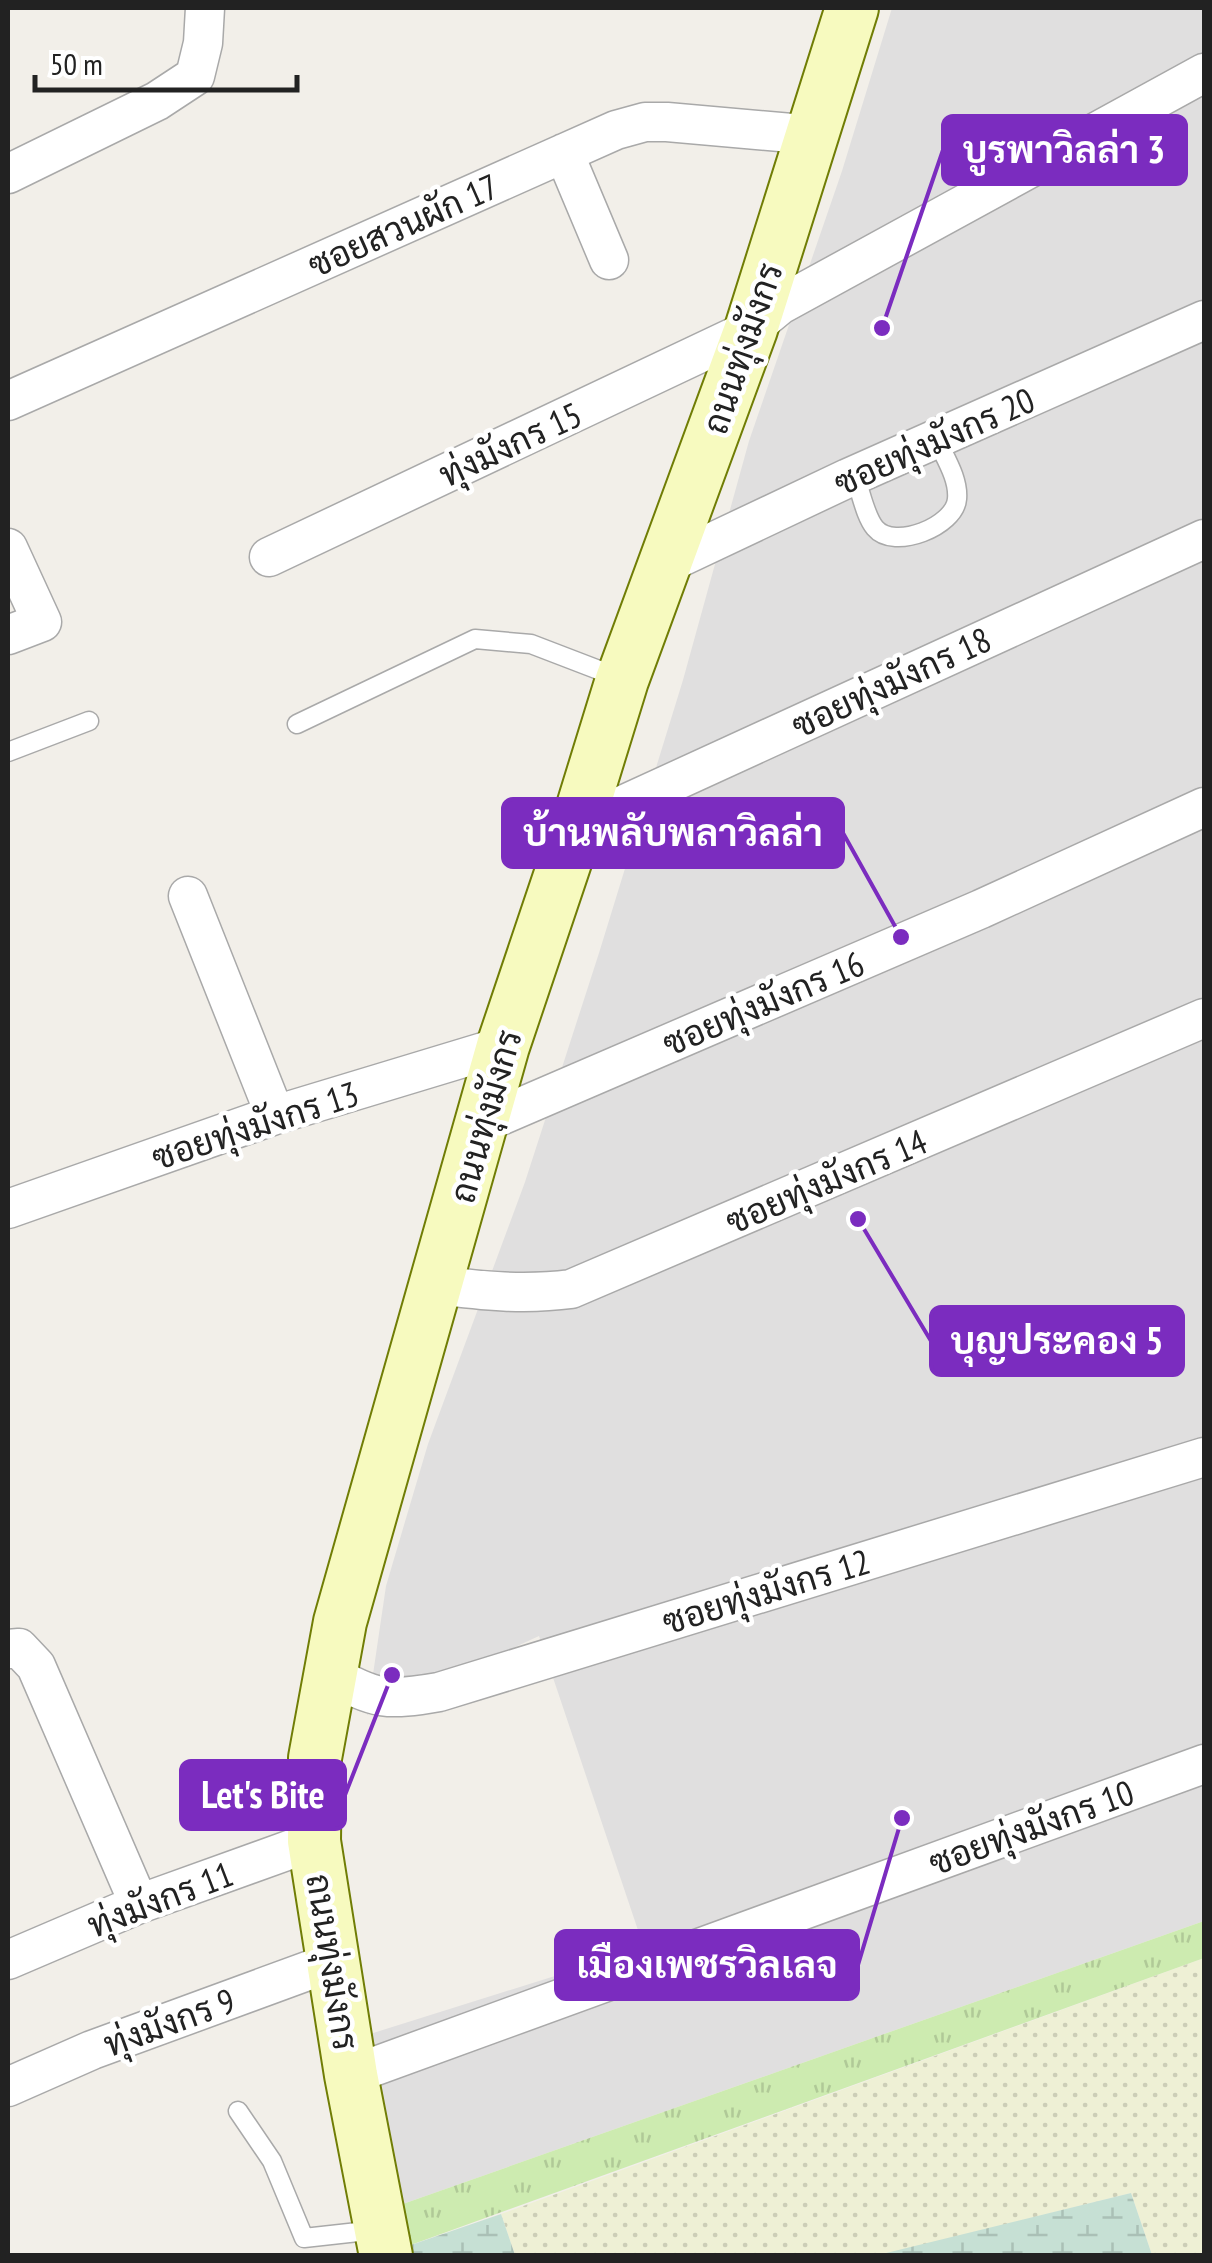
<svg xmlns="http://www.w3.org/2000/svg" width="1212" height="2263" font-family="'PT Sans Narrow',Sarabun,sans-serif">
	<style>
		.residential { fill: #e0dfdf }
		.farmland { fill: url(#farmland-dots) }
		.grass { fill: url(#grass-tufts) }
		.wetland { fill: url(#wetland-marsh) }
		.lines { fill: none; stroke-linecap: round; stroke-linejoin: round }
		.lane-casing { stroke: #a9a9a9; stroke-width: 21 }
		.street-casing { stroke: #a9a9a9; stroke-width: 41 }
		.secondary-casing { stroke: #707d05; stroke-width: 56 }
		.lane { stroke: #fff; stroke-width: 18 }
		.street { stroke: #fff; stroke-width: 38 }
		.secondary { stroke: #f7fabf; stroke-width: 52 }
		.labels { text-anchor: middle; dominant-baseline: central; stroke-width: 9; stroke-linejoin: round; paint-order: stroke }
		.street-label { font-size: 35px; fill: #222; stroke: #fff }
		.leader { fill: none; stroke: #7b2cbf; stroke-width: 4 }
		.callout-dot { fill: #7b2cbf; stroke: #fff; stroke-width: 4 }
		.callout { fill: #7b2cbf; stroke: #7b2cbf; stroke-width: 4 }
		.callout-label { font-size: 38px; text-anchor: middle; font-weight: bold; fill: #fff }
	</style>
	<defs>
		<pattern id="farmland-dots" width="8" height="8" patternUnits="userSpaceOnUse" patternTransform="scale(2.5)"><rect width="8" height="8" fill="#eef0d5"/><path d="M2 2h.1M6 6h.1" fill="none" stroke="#ccceb7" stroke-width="1.8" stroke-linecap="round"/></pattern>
		<pattern id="grass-tufts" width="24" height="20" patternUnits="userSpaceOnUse" patternTransform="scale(2.5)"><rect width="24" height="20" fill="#cdebb0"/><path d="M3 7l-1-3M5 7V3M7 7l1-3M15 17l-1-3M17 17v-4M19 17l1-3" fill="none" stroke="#b0c997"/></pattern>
		<pattern id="wetland-marsh" width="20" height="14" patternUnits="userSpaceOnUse" patternTransform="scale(2.5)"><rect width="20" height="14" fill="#c6e0d4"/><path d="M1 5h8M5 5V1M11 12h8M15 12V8" fill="none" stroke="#aac0b6"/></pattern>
	</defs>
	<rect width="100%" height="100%" fill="#f2efe9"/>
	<!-- residential -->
	<path class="residential" d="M892,8H1204V1921L400,2205L370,2034L644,1948L539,1636L367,1715L386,1586L428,1444L525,1182L599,953L683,680L749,441L842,171Z"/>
	<!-- farmland -->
	<path class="farmland" d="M1204,1958V2255H1152L1131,2193L878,2256L515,2255L501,2214Z"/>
	<!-- grass -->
	<path class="grass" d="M1204,1921V1958L408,2246L400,2205Z"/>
	<!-- wetland -->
	<path class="wetland" d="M1131,2193L1152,2255H878Z
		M501,2214L515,2255H411L408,2246Z"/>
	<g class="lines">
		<!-- lane casing -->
		<g class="lane-casing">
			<path id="lane" d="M855,477C861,492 865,516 875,528C894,551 955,526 957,499C959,479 945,458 937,440
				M297,724L475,639L531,644L617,677
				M8,752L89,721
				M238,2111L272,2161L304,2238L376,2230"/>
		</g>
		<!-- street casing -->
		<g class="street-casing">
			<path id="street" d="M564,153L609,260
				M8,174L157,101L195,76L203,43L205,8
				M8,401L616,130L645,122H667L814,135
				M8,548L42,622L8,635
				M269,557L751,329L780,305L1204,73
				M664,565L848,478L1204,320
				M577,826L1204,539
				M188,896L275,1115
				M484,1123L981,909L1204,807
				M8,1209L275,1115L503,1046
				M437,1285C483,1291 525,1295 571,1289L1204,1018
				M8,1649L19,1648L36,1666L139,1904
				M330,1674C375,1700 387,1701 439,1692L1204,1457
				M8,1960L139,1904L314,1841
				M351,2075L1204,1764
				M8,2087L92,2050L332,1962"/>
		</g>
		<!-- secondary casing -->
		<g class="secondary-casing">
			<path id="secondary" d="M386,2256L351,2075L314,1841L315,1758L340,1622L503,1046L577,826L622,680L751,329L852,8"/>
		</g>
		<!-- lane -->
		<use href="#lane" class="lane"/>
		<!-- street -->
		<use href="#street" class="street"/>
		<!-- secondary -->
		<use href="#secondary" class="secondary"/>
	</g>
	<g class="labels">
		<!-- street labels -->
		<g class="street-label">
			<text transform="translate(403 225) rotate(-24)">ซอยสวนผัก 17</text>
			<text transform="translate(742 348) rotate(-71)">ถนนทุ่งมังกร</text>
			<text transform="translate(934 441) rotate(-24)">ซอยทุ่งมังกร 20</text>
			<text transform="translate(510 444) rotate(-25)">ทุ่งมังกร 15</text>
			<text transform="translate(891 682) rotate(-25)">ซอยทุ่งมังกร 18</text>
			<text transform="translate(763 1003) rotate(-23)">ซอยทุ่งมังกร 16</text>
			<text transform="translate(485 1116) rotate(-74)">ถนนทุ่งมังกร</text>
			<text transform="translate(255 1125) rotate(-18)">ซอยทุ่งมังกร 13</text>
			<text transform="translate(826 1181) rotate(-23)">ซอยทุ่งมังกร 14</text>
			<text transform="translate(766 1591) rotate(-17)">ซอยทุ่งมังกร 12</text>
			<text transform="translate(1031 1827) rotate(-20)">ซอยทุ่งมังกร 10</text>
			<text transform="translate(160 1899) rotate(-21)">ทุ่งมังกร 11</text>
			<text transform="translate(333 1962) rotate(81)">ถนนทุ่งมังกร</text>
			<text transform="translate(169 2022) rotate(-20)">ทุ่งมังกร 9</text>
		</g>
	</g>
	<!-- callouts -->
	<path class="leader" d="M882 328L943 150M901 937L843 833M858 1219L931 1341M392 1675L345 1795M902 1818L858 1965"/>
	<g class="callout-dot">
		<circle cx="882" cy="328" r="10"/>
		<circle cx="901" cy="937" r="10"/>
		<circle cx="858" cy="1219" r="10"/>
		<circle cx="392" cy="1675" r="10"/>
		<circle cx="902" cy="1818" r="10"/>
	</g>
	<g class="callout">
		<rect x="943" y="116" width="243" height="68" rx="10"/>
		<rect x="503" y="799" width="340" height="68" rx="10"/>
		<rect x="931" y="1307" width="252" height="68" rx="10"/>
		<rect x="181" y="1761" width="164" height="68" rx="10"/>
		<rect x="556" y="1931" width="302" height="68" rx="10"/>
	</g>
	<g class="callout-label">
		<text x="1064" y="163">บูรพาวิลล่า 3</text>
		<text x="673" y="846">บ้านพลับพลาวิลล่า</text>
		<text x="1057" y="1354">บุญประคอง 5</text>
		<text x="263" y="1808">Let's Bite</text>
		<text x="707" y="1978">เมืองเพชรวิลเลจ</text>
	</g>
	<!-- border -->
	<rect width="1212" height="2263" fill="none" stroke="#222222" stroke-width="20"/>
	<!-- scale -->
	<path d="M35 75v15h262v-15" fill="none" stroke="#222222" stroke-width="5"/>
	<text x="50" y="75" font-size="30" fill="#222222" stroke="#ffffff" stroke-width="8" paint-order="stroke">50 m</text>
</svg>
